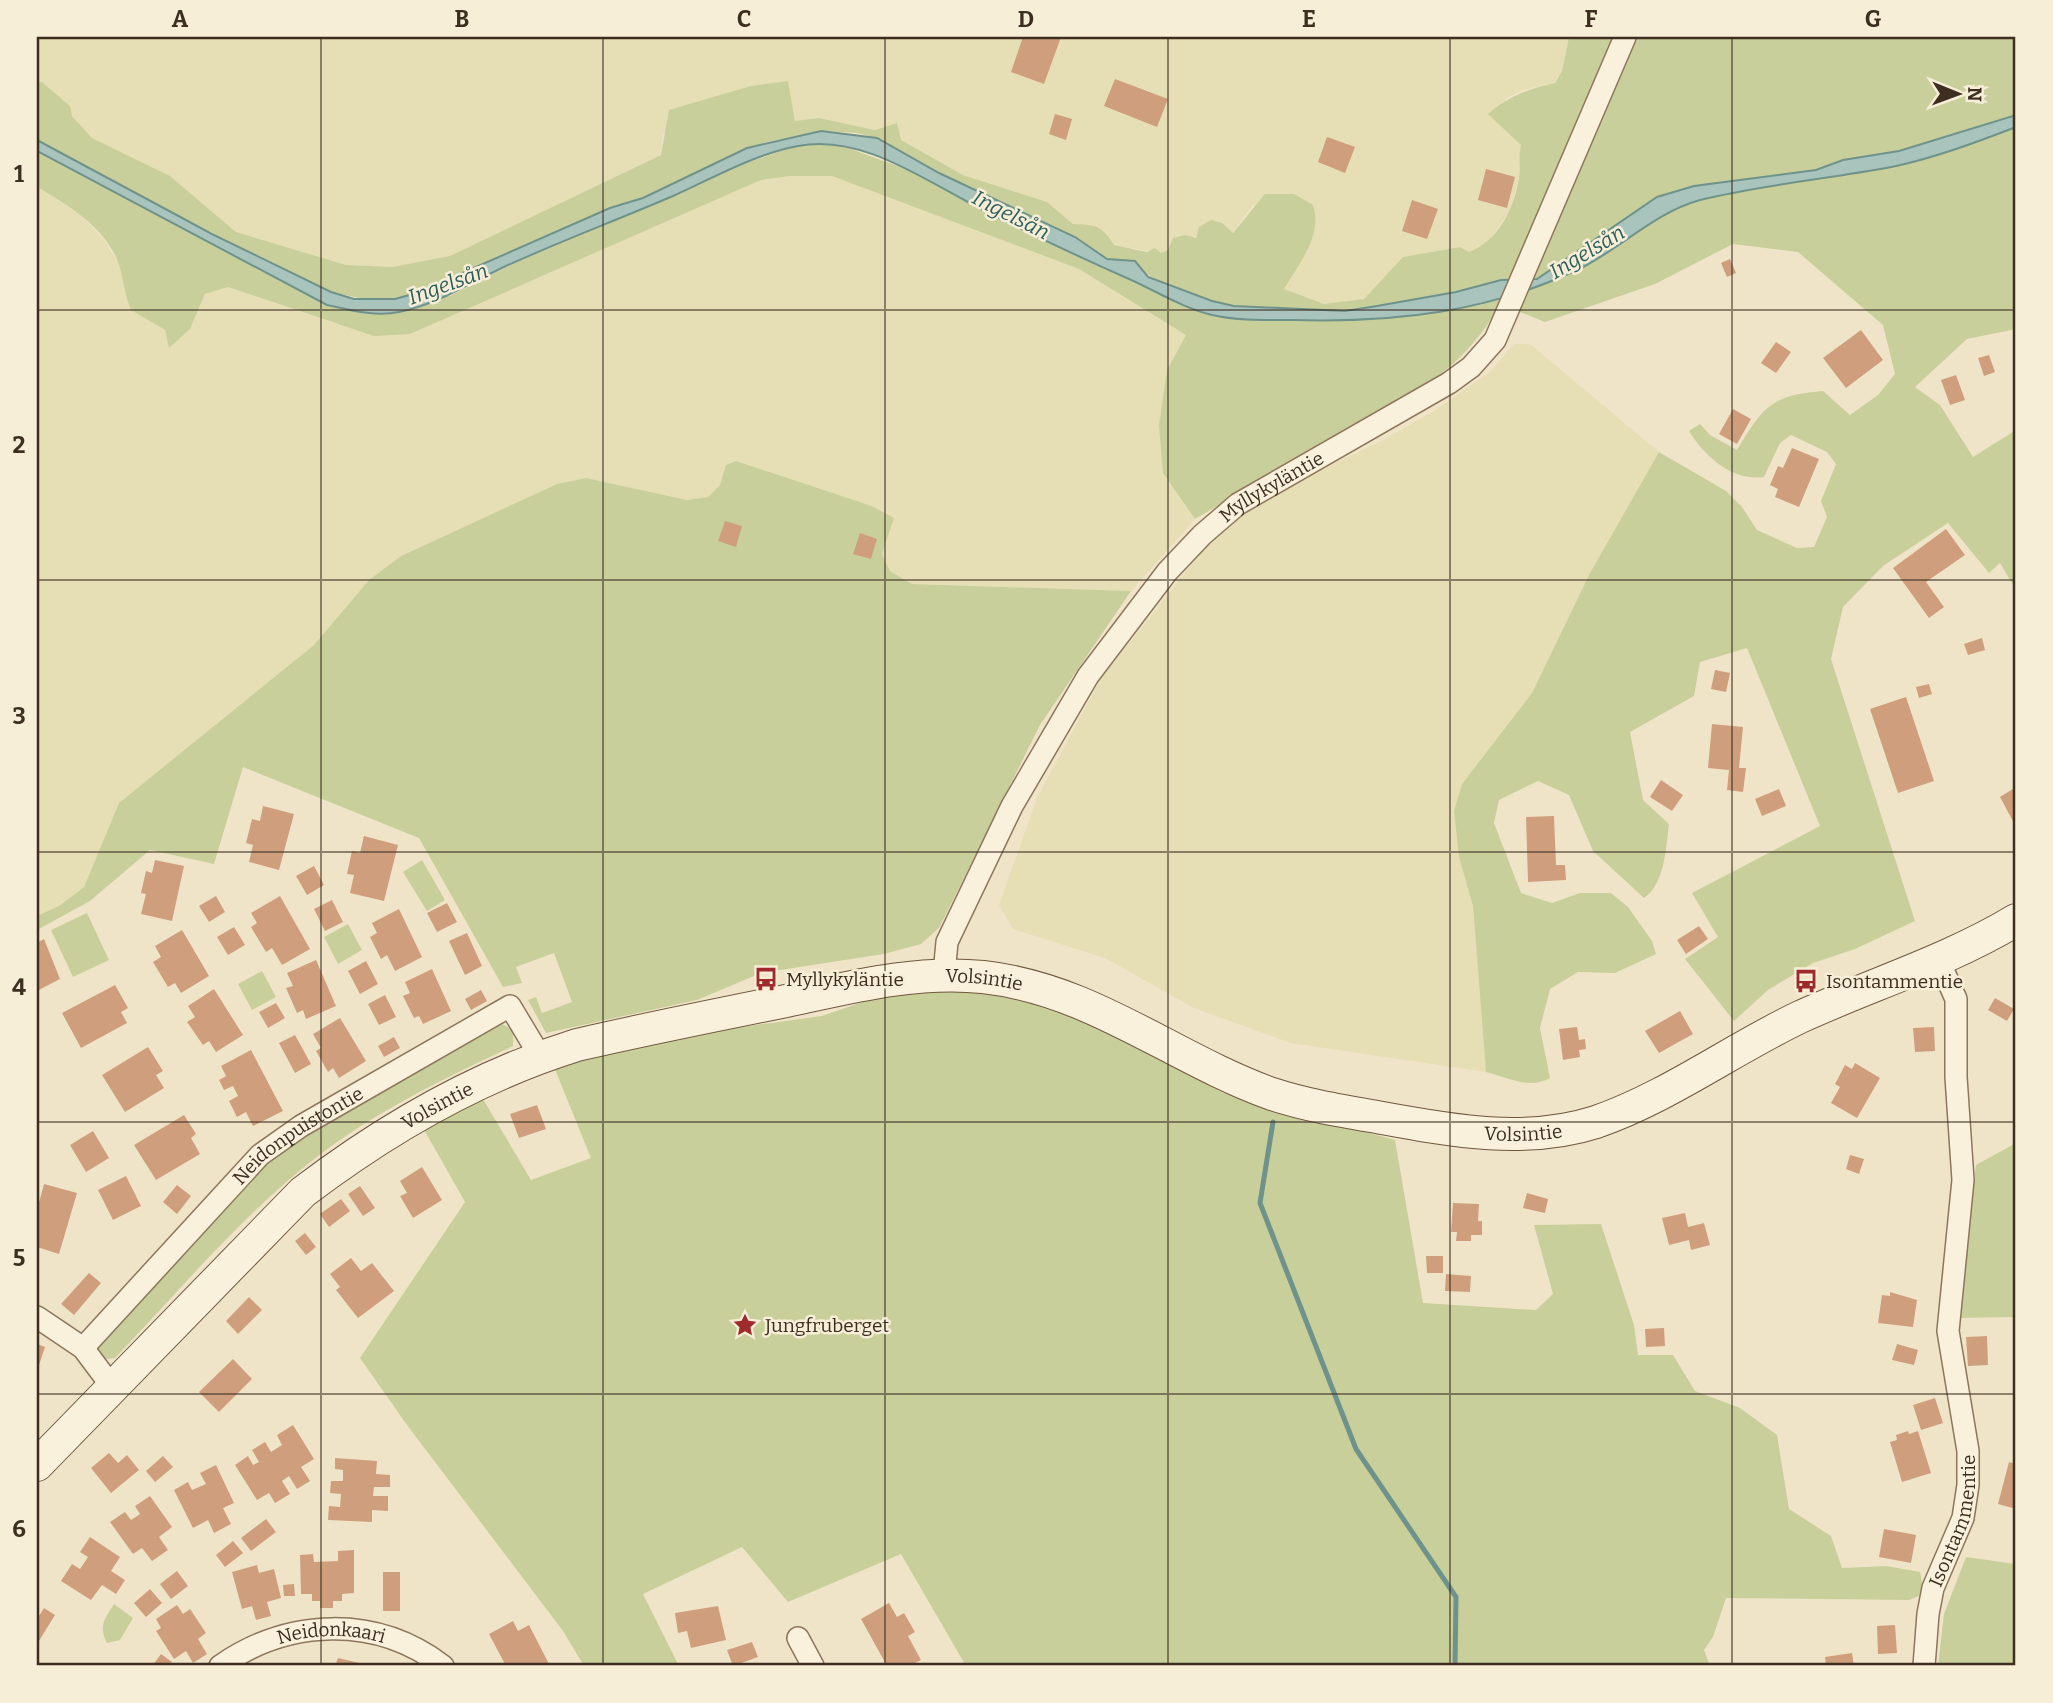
<svg xmlns="http://www.w3.org/2000/svg" width="2053" height="1703" font-family="Bitter,serif">
	<style>
		.farmland { fill: #e6deb5 }
		.green { fill: #c9cf9b }
		.water { fill: #a9c4bc; stroke: #6f938a; stroke-width: 2 }
		.lines { fill: none; stroke-linecap: round; stroke-linejoin: round }
		.stream { stroke: #6f938a; stroke-width: 5 }
		.building { fill: #cf9f7d }
		.street-casing { stroke: #8d765c; stroke-width: 24 }
		.secondary-casing { stroke: #6f573f; stroke-width: 34 }
		.street { stroke: #faf1dc; stroke-width: 21 }
		.secondary { stroke: #faf1dc; stroke-width: 32 }
		.grid { fill: none; stroke: #3d2e20; stroke-width: 2; stroke-opacity: 0.55 }
		.labels { text-anchor: middle; dominant-baseline: central; stroke-width: 5; stroke-linejoin: round; paint-order: stroke }
		.street-label { font-size: 19px; fill: #3d2e20; stroke: #f7eed8 }
		.poi-label { font-size: 19px; fill: #3d2e20; stroke: #f7eed8; text-anchor: start }
		.water-label { font-size: 21px; font-style: italic; fill: #2f5d5a; stroke: #f7eed8 }
		.neatline { fill: none; stroke: #3d2e20; stroke-width: 2.5 }
		.grid-label { font-size: 23px; text-anchor: middle; font-weight: bold; fill: #3d2e20 }
	</style>
	<rect width="100%" height="100%" fill="#f0e4c8"/>
	<!-- farmland -->
	<path class="farmland" d="M37,37H1569L1562,71L1554,83L1523,90L1505,99L1521,145L1519,178L1510,211L1485,246L1468,252L1460,247L1403,257L1364,299L1324,304L1283,289L1310,245L1253,205L1232,233L1222,223L1161,253L1114,245L1104,230L1090,225L1073,224L1047,202L963,175L901,140L875,130L819,118L795,121L788,81L663,134L661,155L450,256L392,267L346,265L236,232L170,176L92,138L42,82H37Z
		M790,176H832L1079,269L1186,335L1167,370L1163,473L1195,519L1131,591L912,584L890,571L882,554L894,518L872,506L736,461L726,465L720,485L708,497L687,500L586,478L557,484L401,556L369,580L314,645L119,803L84,887L59,906L37,916V187L76,209L104,240L120,266L131,310L165,330L169,347L190,329L205,294L228,287L333,323L410,334L761,180Z
		M1514,344H1530L1659,452L1589,575L1532,693L1462,784L1454,811L1459,857L1473,906L1486,1072L1291,1043L1194,1008L1105,958L1013,929L999,905L1037,798L1100,680L1202,551L1250,509L1280,490L1385,439L1434,411L1490,372Z"/>
	<!-- green -->
	<path class="green" d="M1569,37H2016V329L1967,339L1915,387L1940,405L1973,457L2016,430V590L2000,563L1989,573L1948,523L1883,566L1843,607L1831,659L1915,921L1855,949L1813,963L1768,990L1734,1021L1685,959L1718,937L1692,893L1820,826L1747,648L1700,662L1694,696L1630,732L1643,800L1669,824C1666,847 1665,884 1644,898L1593,851L1569,795L1538,781L1499,800L1494,823L1521,893L1552,903L1580,893H1611L1628,907L1652,941L1656,954L1615,973L1578,972L1550,989L1540,1028L1550,1078C1530,1090 1506,1077 1486,1072L1473,906L1459,857L1454,811L1462,784L1532,693L1590,573L1659,452L1726,491L1742,507L1757,530L1797,548L1814,547L1827,517L1821,501L1836,464L1827,452L1791,435L1780,443L1764,477C1733,482 1704,456 1689,431L1700,424L1710,435L1737,450C1763,407 1771,395 1823,391L1850,415L1878,395L1895,374L1883,325L1798,252L1733,244L1655,284L1545,322L1500,304C1483,335 1463,357 1436,378L1195,519L1163,473L1159,426L1167,370L1186,335L1079,269L832,176H790L761,180L410,334L374,336L228,287L205,294L190,329L169,348L165,330L131,310C125,296 124,282 120,268C109,230 69,205 37,187V151L327,305L450,296L521,260L749,162L799,145L837,144L922,175L966,201L1156,293L1211,315L1241,319L1342,321L1481,305L1507,295L1501,280C1417,309 1323,315 1235,306C1216,304 1197,296 1179,289C1161,282 1146,278 1135,261L1107,259L1036,219L939,173L877,138L857,133L821,131L767,142L747,148L643,198L610,208L417,293L395,299L373,301L331,292L137,195L37,140V82H42L70,106L72,116L92,138L170,176L236,232L346,265L392,267L450,256L661,155L669,110L751,86L788,81L795,121L819,118L875,130L897,123L901,140L963,175L1047,202L1073,224C1096,225 1102,225 1114,245L1147,252L1155,248L1161,253L1168,250L1173,238L1185,235L1196,238L1199,227L1211,220L1222,223L1233,233L1265,194H1294L1313,205C1323,235 1299,264 1284,289L1324,304L1364,299L1403,257L1460,247L1469,252C1498,241 1514,209 1519,178C1521,167 1518,156 1521,145L1488,114C1509,96 1528,89 1555,83L1562,71Z
		M736,461L872,506L894,518L882,554L890,571L912,584L1131,591L1040,725L939,928L921,944L884,954L761,973L697,1000L546,1033L528,1000L536,997L542,1013L572,1002L554,953L516,967L522,983L503,987L419,838L243,767L214,864L150,850L90,901L37,930V916L59,906L84,887L119,803L314,645L369,580L401,556L557,484L586,478L687,500L708,497L720,485L726,465Z
		M422,860L445,900L427,911L403,872Z
		M87,913L109,960L73,977L51,930Z
		M348,924L362,950L338,964L324,937Z
		M262,971L276,997L252,1010L238,984Z
		M940,987L1050,1001L1223,1093L1395,1140L1423,1303L1536,1310L1553,1294L1534,1225L1601,1224L1634,1325L1638,1355H1673L1695,1391L1740,1408L1777,1435L1789,1509L1831,1536L1842,1568L1886,1566L1920,1572L1924,1594L1909,1600L1726,1598L1713,1637L1704,1650L1710,1666H966L901,1554L788,1602L742,1547L643,1594L679,1666H584L563,1631L407,1425L360,1358L465,1202L422,1126L480,1094L531,1180L591,1158L552,1062L667,1037L822,1016L874,998Z
		M502,1024L513,1030V1046C454,1074 394,1102 340,1140C255,1199 186,1284 115,1358L105,1359L98,1355L97,1343L262,1160L495,1025Z
		M2016,1143V1317L1958,1318L1976,1165Z
		M1966,1557L2016,1564V1666H1938L1944,1614Z
		M114,1604L133,1618L120,1640L107,1643C98,1626 105,1618 114,1604Z"/>
	<!-- water -->
	<path class="water" d="M2016,115V127C1977,142 1937,157 1896,166C1831,179 1764,184 1700,200C1656,212 1622,247 1583,267C1491,312 1395,323 1293,320C1267,320 1238,321 1212,315C1183,308 1156,291 1129,279C1075,255 1019,229 966,201C917,175 857,134 798,146C755,154 713,178 673,196C617,220 561,241 506,266C470,283 438,304 399,312C375,317 350,310 327,305L37,151V140L212,234L331,292L354,299H395L417,293L610,208L643,198L747,148L821,131L877,138L939,173L1075,237L1107,259L1135,261L1148,277L1212,301L1234,306L1345,311L1377,306L1456,292L1501,280L1537,279L1657,197L1694,186L1816,170L1843,160L1899,151Z"/>
	<g class="lines">
		<!-- stream -->
		<path class="stream" d="M1273,1122L1260,1203L1356,1449L1456,1597L1455,1666"/>
	</g>
	<!-- building -->
	<path class="building" d="M1023,37H1061L1044,84L1011,72Z
		M1115,79L1168,99L1157,127L1104,106Z
		M1055,114L1072,119L1066,140L1049,134Z
		M1327,137L1355,147L1345,173L1318,162Z
		M1486,169L1515,177L1507,208L1478,200Z
		M1412,200L1438,209L1427,239L1402,231Z
		M1730,259L1736,273L1727,277L1721,263Z
		M1861,330L1883,360L1846,388L1823,358Z
		M1776,342L1791,352L1776,373L1761,363Z
		M1989,355L1995,372L1984,376L1978,358Z
		M1956,375L1965,400L1950,405L1941,380Z
		M1733,409L1751,419L1737,444L1719,434Z
		M1792,448L1819,459L1799,507L1775,497L1778,489L1770,485L1778,466L1783,468Z
		M725,521L742,526L736,547L718,541Z
		M1946,529L1965,555L1926,582L1944,607L1929,618L1893,568Z
		M860,533L877,539L871,559L853,554Z
		M1982,638L1985,650L1968,655L1964,644Z
		M1715,670L1730,673L1726,692L1711,689Z
		M1929,684L1932,694L1919,698L1916,687Z
		M1906,697L1934,781L1898,793L1870,709Z
		M1712,724L1743,727L1739,768H1746L1743,792L1727,790L1729,770L1708,768Z
		M1661,780L1683,795L1672,811L1650,797Z
		M2016,787V827L2000,797Z
		M1779,789L1786,806L1762,816L1755,799Z
		M263,806L294,814L279,870L249,862L253,845L246,843L252,819L260,821Z
		M1554,816L1556,865H1565L1566,880L1528,882L1526,817Z
		M364,836L398,845L384,901L350,893L354,875L347,874L352,851L360,853Z
		M155,860L184,866L172,921L141,914L146,894L141,893L146,871L152,873Z
		M314,866L324,885L307,895L296,876Z
		M216,896L225,912L209,922L199,906Z
		M280,896L310,949L282,965L272,948L266,952L251,927L257,923L251,913Z
		M332,900L343,922L325,931L314,909Z
		M447,903L457,922L437,932L427,913Z
		M399,909L422,957L395,971L387,955L381,959L370,937L377,933L372,923Z
		M1699,926L1708,939L1686,954L1677,940Z
		M234,927L245,945L228,955L217,937Z
		M182,930L209,976L181,993L175,983L168,987L153,962L161,957L155,946Z
		M467,933L482,966L465,975L449,941Z
		M44,939L60,979L37,991V943Z
		M316,960L336,1006L306,1019L303,1010L297,1013L286,988L293,986L287,973Z
		M366,961L378,984L360,994L348,971Z
		M432,969L451,1011L423,1024L419,1016L414,1018L403,996L410,993L405,982Z
		M115,985L128,1008L121,1012L127,1023L81,1048L62,1013Z
		M214,989L243,1035L216,1052L209,1041L203,1045L187,1022L195,1017L188,1006Z
		M481,990L487,1001L471,1010L465,999Z
		M385,995L396,1017L379,1025L368,1004Z
		M1995,998L2014,1009L2007,1021L1988,1010Z
		M276,1003L285,1018L268,1028L259,1012Z
		M1680,1011L1693,1034L1659,1053L1645,1031Z
		M340,1018L366,1061L339,1078L333,1068L328,1072L316,1051L321,1048L313,1034Z
		M1577,1027L1579,1040L1585,1039L1586,1049L1579,1050L1580,1057L1563,1060L1559,1029Z
		M1934,1027L1935,1051L1915,1052L1913,1028Z
		M295,1035L311,1064L295,1073L279,1043Z
		M394,1037L400,1048L384,1057L378,1046Z
		M148,1047L163,1071L156,1075L164,1088L125,1112L102,1075Z
		M251,1050L283,1111L253,1126L246,1112L237,1117L229,1101L238,1096L233,1086L224,1090L219,1080L226,1076L221,1066Z
		M1855,1063L1880,1078L1857,1118L1831,1103L1840,1087L1835,1084L1845,1065L1852,1069Z
		M537,1105L546,1129L519,1138L510,1114Z
		M184,1115L196,1134L191,1138L200,1154L156,1180L134,1145Z
		M93,1131L109,1158L86,1172L70,1145Z
		M1850,1155L1864,1159L1859,1174L1846,1169Z
		M422,1167L442,1200L413,1218L400,1196L407,1193L400,1181Z
		M126,1176L141,1206L113,1220L98,1190Z
		M44,1184L77,1193L59,1254L37,1247V1210Z
		M177,1185L191,1196L177,1214L163,1202Z
		M360,1186L375,1208L363,1216L348,1194Z
		M1527,1193L1548,1199L1545,1213L1523,1208Z
		M341,1199L350,1211L329,1227L320,1214Z
		M1453,1203L1479,1204L1478,1221H1482V1235H1471V1241H1456L1457,1232H1451Z
		M1685,1213L1688,1227L1704,1223L1710,1245L1691,1250L1689,1240L1669,1245L1662,1218Z
		M305,1233L316,1247L306,1255L295,1241Z
		M1426,1256H1443V1273H1427Z
		M351,1258L361,1271L372,1263L394,1291L358,1318L336,1290L340,1287L330,1274Z
		M89,1273L101,1283L74,1315L61,1304Z
		M1446,1274L1471,1276L1470,1292L1445,1291Z
		M1890,1292L1917,1300L1913,1327L1878,1323L1882,1295L1890,1296Z
		M249,1297L262,1310L238,1334L226,1321Z
		M1664,1328L1665,1346L1646,1347L1645,1329Z
		M1987,1336L1988,1365L1968,1366L1966,1337Z
		M37,1344L45,1347L37,1371Z
		M1897,1344L1918,1350L1914,1365L1892,1360Z
		M233,1359L252,1379L219,1412L199,1392Z
		M1935,1398L1943,1423L1921,1430L1913,1405Z
		M293,1425L314,1459L301,1467L310,1481L297,1489L289,1476L282,1481L290,1494L275,1503L269,1493L257,1500L235,1465L248,1456L253,1465L259,1462L252,1450L265,1442L271,1452L282,1445L277,1435Z
		M1908,1431L1909,1434L1918,1431L1931,1473L1902,1482L1890,1442L1897,1440L1896,1435Z
		M109,1453L118,1463L127,1455L139,1470L111,1493L91,1468Z
		M163,1456L173,1467L155,1482L146,1471Z
		M335,1458L377,1461L376,1474L390,1475V1487H374L373,1496H388V1511L372,1510V1522L328,1520L329,1506L340,1507L341,1494L330,1493L331,1481H343V1470L335,1469Z
		M2009,1462L2016,1464V1509L1998,1504Z
		M216,1465L234,1503L223,1508L231,1524L214,1533L208,1520L193,1528L174,1490L188,1482L192,1490L206,1484L200,1473Z
		M150,1496L172,1527L159,1537L168,1550L152,1561L142,1548L133,1554L110,1522L125,1512L131,1520L140,1514L135,1506Z
		M266,1519L276,1532L251,1551L241,1538Z
		M1884,1529L1916,1535L1911,1563L1879,1557Z
		M90,1537L120,1557L111,1571L125,1580L116,1594L102,1585L91,1600L61,1581L72,1564L80,1569L88,1557L80,1552Z
		M233,1541L243,1553L225,1567L216,1555Z
		M354,1550V1593L342,1594V1601H333V1608H320V1601H312V1594H301L300,1555L313,1554L314,1562L338,1561V1551Z
		M257,1565L259,1573L274,1569L281,1598L267,1602L271,1616L256,1620L252,1606L242,1609L232,1572Z
		M177,1571L188,1586L171,1599L160,1584Z
		M383,1572H400V1611H383Z
		M294,1584L295,1596H284L283,1585Z
		M150,1589L162,1603L146,1617L134,1603Z
		M889,1603L897,1617L904,1613L915,1632L908,1636L921,1660L909,1666H887L861,1619Z
		M177,1605L183,1614L190,1609L206,1633L198,1639L207,1654L193,1663L186,1651L174,1659L156,1631L161,1628L156,1619Z
		M718,1606L726,1640L691,1648L687,1631L678,1633L675,1613Z
		M44,1608L55,1615L37,1644V1619Z
		M513,1621L518,1631L529,1625L549,1664L506,1666L489,1634Z
		M1895,1625L1897,1653L1878,1654L1877,1626Z
		M752,1642L758,1657L733,1666L727,1650Z
		M1852,1653L1854,1666H1826L1825,1657Z
		M161,1654L172,1662L168,1666H152Z
		M338,1658L368,1665V1666H335Z"/>
	<g class="lines">
		<!-- street casing -->
		<g class="street-casing">
			<g id="street">
				<path id="s1" d="M944,974L947,942L1012,806L1088,676L1167,572L1202,535L1238,504L1449,383L1471,367L1495,340L1625,37"/>
				<path d="M37,1317L83,1348L113,1388"/>
				<path id="s2" d="M83,1348L260,1155L301,1126L510,1006L540,1056"/>
				<path d="M798,1638L813,1666"/>
				<path id="s3" d="M220,1666C289,1618 376,1615 443,1666"/>
				<path id="s4" d="M1924,1666L1928,1614L1933,1588L1963,1518L1968,1485V1451L1948,1331L1963,1180L1956,1077V999L1938,959"/>
			</g>
		</g>
		<!-- secondary casing -->
		<g class="secondary-casing">
			<g id="secondary">
				<path id="s5" d="M37,1465L303,1192C386,1129 477,1076 577,1045C646,1029 716,1015 786,1001C851,987 916,970 983,977C1092,989 1172,1058 1272,1094C1305,1105 1342,1111 1377,1117C1448,1130 1525,1145 1596,1122C1668,1097 1731,1050 1800,1017C1872,984 1948,961 2016,920"/>
			</g>
		</g>
		<!-- street -->
		<use href="#street" class="street"/>
		<!-- secondary -->
		<use href="#secondary" class="secondary"/>
	</g>
	<!-- grid -->
	<path class="grid" d="M321,37V1666M603,37V1666M885,37V1666M1168,37V1666M1450,37V1666M1732,37V1666M37,310H2016M37,580H2016M37,852H2016M37,1122H2016M37,1394H2016"/>
	<!-- icons -->
	<defs>
		<g id="bus-bare" transform="scale(1.89)"><path d="M-5-6H5V4H4V6H2V4H-2V6H-4V4H-5ZM-3.5-4V0h7V-4ZM-3.5 1.2v1.5H-2V1.2ZM2 1.2v1.5H3.5V1.2Z" fill="#9e2a2b" stroke="#f7eed8" stroke-width="2.5" paint-order="stroke"/></g>
		<g id="sight-bare" transform="scale(1.89)"><path d="M0-6L1.8-2.2L6-1.7L2.9 1.2L3.7 5.4L0 3.3L-3.7 5.4L-2.9 1.2L-6-1.7L-1.8-2.2Z" fill="#9e2a2b" stroke="#f7eed8" stroke-width="2.5" paint-order="stroke"/></g>
	</defs>
	<g fill-rule="evenodd">
		<use href="#bus-bare" x="766" y="979"/>
		<use href="#bus-bare" x="1806" y="981"/>
		<use href="#sight-bare" x="745" y="1325"/>
	</g>
	<g class="labels">
		<!-- street labels -->
		<g class="street-label">
			<text stroke="none"><textPath href="#s1" startOffset="600">Myllykyläntie</textPath></text>
			<text stroke="none"><textPath href="#s5" startOffset="1108">Volsintie</textPath></text>
			<text stroke="none"><textPath href="#s5" startOffset="541">Volsintie</textPath></text>
			<text stroke="none"><textPath href="#s5" startOffset="1675">Volsintie</textPath></text>
			<text stroke="none"><textPath href="#s2" startOffset="304">Neidonpuistontie</textPath></text>
			<text stroke="none"><textPath href="#s4" startOffset="150">Isontammentie</textPath></text>
			<text stroke="none"><textPath href="#s3" startOffset="119">Neidonkaari</textPath></text>
		</g>
		<!-- poi labels -->
		<g class="poi-label">
			<text x="786" y="979">Myllykyläntie</text>
			<text x="1826" y="981">Isontammentie</text>
			<text x="765" y="1325">Jungfruberget</text>
		</g>
		<!-- water labels -->
		<g class="water-label">
			<text transform="translate(1011 215) rotate(27)">Ingelsån</text>
			<text transform="translate(1587 252) rotate(-31)">Ingelsån</text>
			<text transform="translate(448 284) rotate(-20)">Ingelsån</text>
		</g>
	</g>
	<!-- border -->
	<rect width="2053" height="1703" fill="none" stroke="#f7eed8" stroke-width="77"/>
	<!-- north arrow -->
	<g transform="translate(1958 94) rotate(91)" stroke="#f7eed8" stroke-width="5" paint-order="stroke">
	<path d="M0-5L12 26L0 18L-12 26Z" fill="#3d2e20"/>
	<text y="-10" font-size="19" font-weight="bold" text-anchor="middle" fill="#3d2e20">N</text>
	</g>
	<rect x="38" y="38" width="1976" height="1626" class="neatline"/>
	<g class="grid-label">
		<text x="180" y="27">A</text>
		<text x="462" y="27">B</text>
		<text x="744" y="27">C</text>
		<text x="1026" y="27">D</text>
		<text x="1309" y="27">E</text>
		<text x="1591" y="27">F</text>
		<text x="1873" y="27">G</text>
		<text x="19" y="182">1</text>
		<text x="19" y="453">2</text>
		<text x="19" y="724">3</text>
		<text x="19" y="995">4</text>
		<text x="19" y="1266">5</text>
		<text x="19" y="1537">6</text>
	</g>
</svg>
